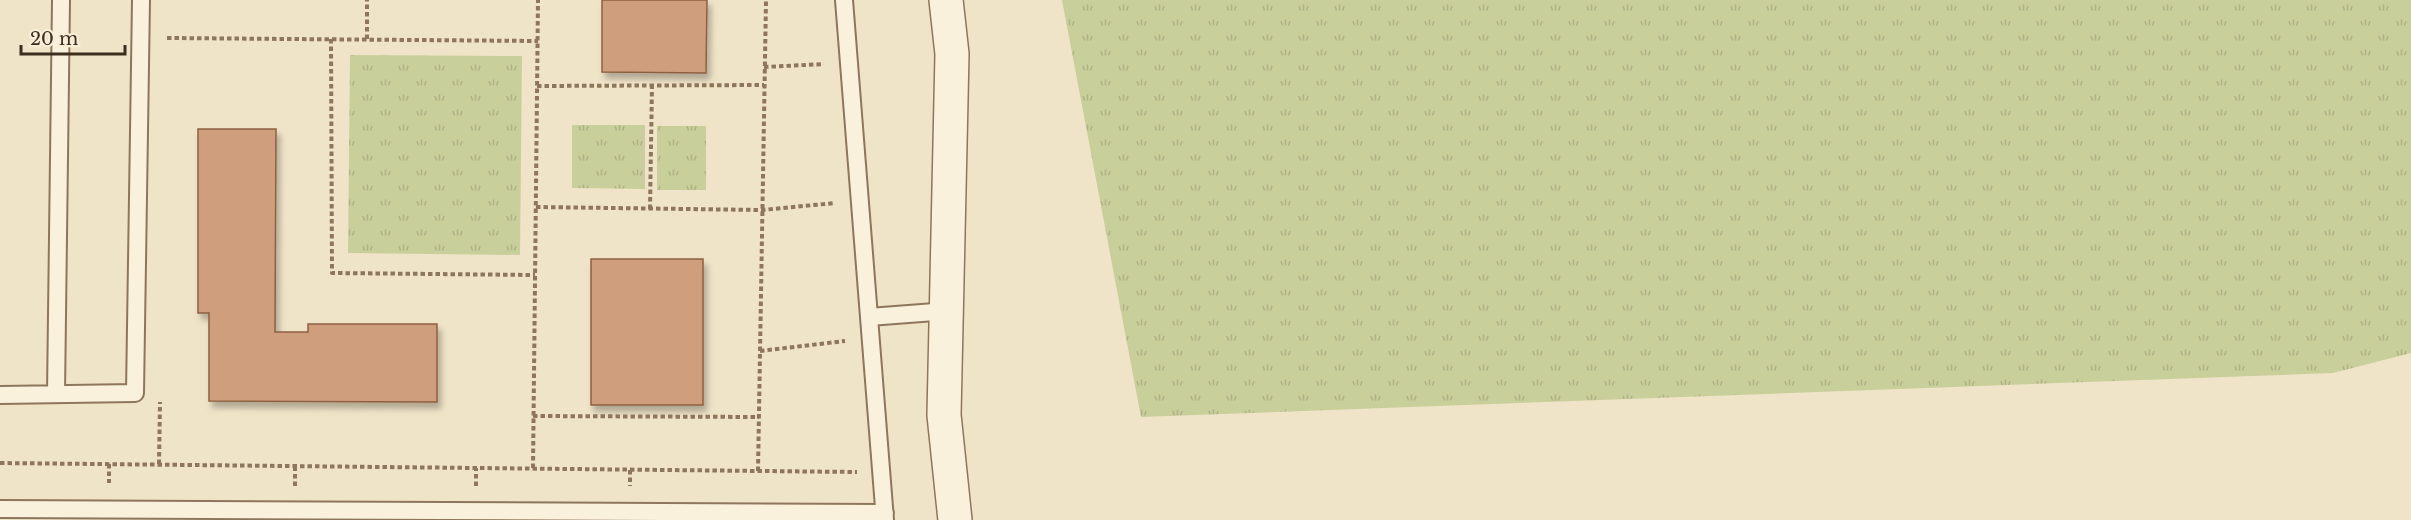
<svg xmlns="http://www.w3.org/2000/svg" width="2411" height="520" font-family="'Libre Baskerville',serif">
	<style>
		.grass { fill: url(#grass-tufts) }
		.building { fill: #cf9f7d; stroke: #8d5f41; stroke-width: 1.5; filter: url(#shadow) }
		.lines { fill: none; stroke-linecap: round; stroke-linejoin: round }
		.service-casing { stroke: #8d765c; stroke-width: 20 }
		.minor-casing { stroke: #8d765c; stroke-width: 36 }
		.path { stroke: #8d765c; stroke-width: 4; stroke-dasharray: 4.5 3; stroke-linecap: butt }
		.service { stroke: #faf1dc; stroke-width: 16 }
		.minor { stroke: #faf1dc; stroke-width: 33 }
	</style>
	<defs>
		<pattern id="grass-tufts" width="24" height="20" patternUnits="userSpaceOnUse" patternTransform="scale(1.5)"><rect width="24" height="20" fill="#c9cf9b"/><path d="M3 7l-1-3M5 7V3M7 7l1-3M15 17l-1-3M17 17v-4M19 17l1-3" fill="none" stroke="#aeb285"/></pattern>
		<filter id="shadow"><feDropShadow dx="3.5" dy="6" stdDeviation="3" flood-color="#0004"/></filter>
	</defs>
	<rect width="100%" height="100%" fill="#f0e4c8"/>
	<!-- grass -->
	<path class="grass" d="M1062,0H2411V353L2333,373L1141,417Z
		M350,55L522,56L520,255L348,253Z
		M572,125H645V189L572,188Z
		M657,126H706V190H657Z"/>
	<!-- building -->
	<path class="building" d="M602,0H707L706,73L602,72Z
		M198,129H276L275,332H308V324H437V402L209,401V313H198Z
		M591,259H703V405H591Z"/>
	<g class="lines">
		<!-- service casing -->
		<g class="service-casing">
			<path id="service" d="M844,0L885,520
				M869,317L948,311
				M56,394L61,0
				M0,395L135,393L141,0
				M0,509L885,513"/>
		</g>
		<!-- minor casing -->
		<g class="minor-casing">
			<path id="minor" d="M946,0L952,54L944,415L955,520"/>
		</g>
		<!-- path -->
		<path class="path" d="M167,38L538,41
			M331,39L332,273L535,275
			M367,39V0
			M764,67L824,64
			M537,86L764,85
			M536,207L762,210L835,203
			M650,209L652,85
			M760,351L845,341
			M533,416L759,417
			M0,463L857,472
			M109,464V483
			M159,464L160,402
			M533,468L538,0
			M630,470V486
			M758,471L766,0
			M295,486V466
			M476,486V468"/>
		<!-- service -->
		<use href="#service" class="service"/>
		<!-- minor -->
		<use href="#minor" class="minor"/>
	</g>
	<!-- scale -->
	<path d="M21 45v9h104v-9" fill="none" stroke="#3d2e20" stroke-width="3"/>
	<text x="30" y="45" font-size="18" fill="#3d2e20" stroke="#f7eed8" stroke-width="4.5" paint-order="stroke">20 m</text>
</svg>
